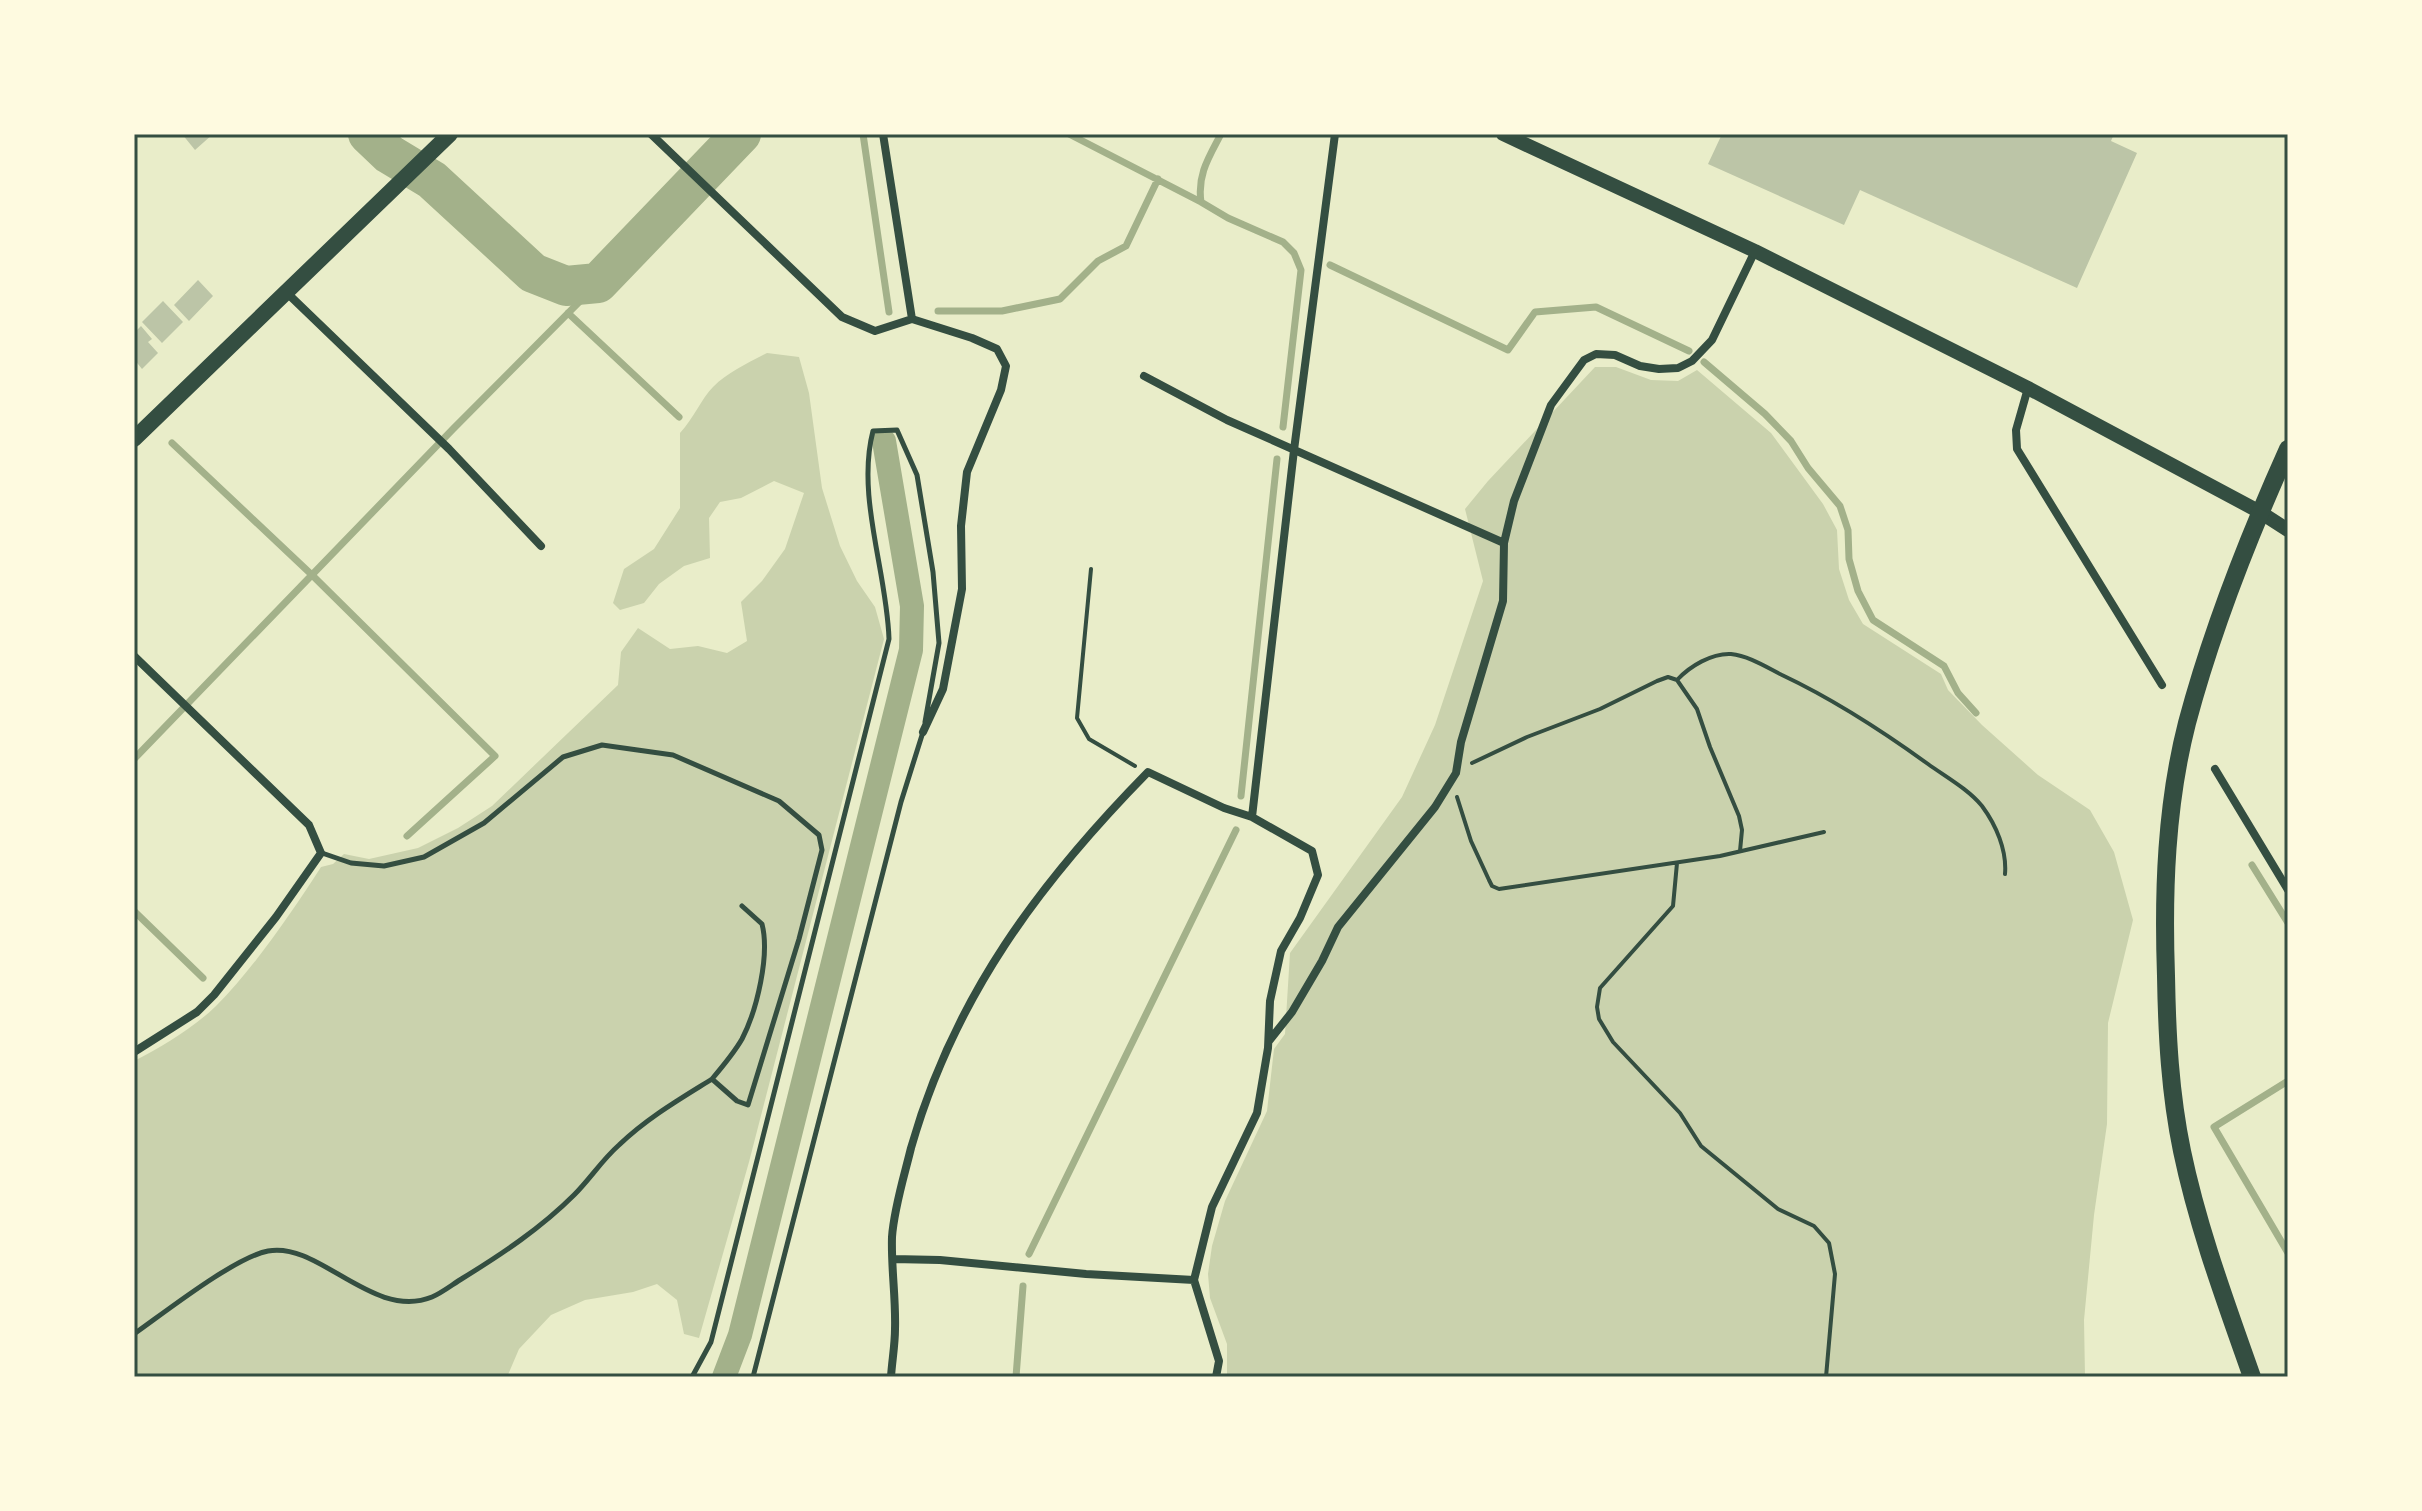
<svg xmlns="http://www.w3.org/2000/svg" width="2422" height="1511" font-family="Rubik,sans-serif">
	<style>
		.green { fill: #cad2ad }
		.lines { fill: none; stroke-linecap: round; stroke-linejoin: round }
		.stream { stroke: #a3b18a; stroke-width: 7 }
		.canal { stroke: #a3b18a; stroke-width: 24 }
		.river { stroke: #a3b18a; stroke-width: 40 }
		.building { fill: #bcc5a7 }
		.path { stroke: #344e41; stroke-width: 4 }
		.service { stroke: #344e41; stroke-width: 5 }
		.minor { stroke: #344e41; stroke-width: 8 }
		.tertiary { stroke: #344e41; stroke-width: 14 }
		.secondary { stroke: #344e41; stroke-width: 16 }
		.primary { stroke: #344e41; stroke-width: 18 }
		.neatline { fill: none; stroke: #344e41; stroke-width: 3 }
	</style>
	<rect width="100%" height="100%" fill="#e9edc9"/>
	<!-- green -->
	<path class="green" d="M767,353L799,357L809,393L822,488L840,546L857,581L875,607L884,639L749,1162L699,1338L684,1334L677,1300L657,1284L633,1292L585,1300L551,1315L519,1349L507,1377H134V1061C163,1046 192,1029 216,1006C254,968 292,912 321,867L333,864L344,854L369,859L418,848L458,828L492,806L618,685L621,652L638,628L670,649L698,646L727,653L747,641L741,602L762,581L785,549L804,493L774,481L741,498L720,502L709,518L710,558L684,566L659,584L644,603L620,610L613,603L624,569L654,549L680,508V433C693,419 702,398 713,387C728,372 748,363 767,353Z
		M1595,367H1616L1651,380L1678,381L1697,370L1771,433L1823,504L1837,530L1839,569L1849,600L1863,624L1941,674L1948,690L1982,725L2038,775L2090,810L2114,852L2133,920L2108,1023L2107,1124L2094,1215L2084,1320L2085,1377H1227V1344L1210,1298L1208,1274L1212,1246L1225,1201L1267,1111L1274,1049L1285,1034L1290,953L1402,797L1435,725L1483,581L1465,509L1488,481Z"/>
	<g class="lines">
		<!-- stream -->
		<path class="stream" d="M863,134L889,312
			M1069,134L1201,202
			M1221,134C1209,157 1197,175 1201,202L1228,218L1283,242L1294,253L1301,270L1283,427
			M1330,265L1508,350L1535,312L1596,307L1689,351
			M938,311H1002L1060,299L1098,261L1126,246L1158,179
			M568,313L679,417
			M1704,362L1765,414L1791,441L1808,468L1840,506L1848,530L1849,559L1858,591L1873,620L1944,666L1958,693L1976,713
			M172,443L312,575L495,756L407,836
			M134,759L453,429L598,283
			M1241,796L1277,459
			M2252,865L2288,923
			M134,911L203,978
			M2288,1081L2214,1127L2288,1253
			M1029,1254L1236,830
			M1016,1377L1023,1286"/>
		<!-- canal -->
		<path class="canal" d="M724,1377L740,1335L911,650L912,606L884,441"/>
		<!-- river -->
		<path class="river" d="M368,134L389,154L432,180L533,273L566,286L598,283L741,134"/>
	</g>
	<!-- building -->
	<path class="building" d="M182,134H213L195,150Z
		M1722,134H2114L2111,141L2137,153L2077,288L1860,190L1844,225L1708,164Z
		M198,280L213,296L189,321L174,305Z
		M163,301L183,322L162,343L142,322Z
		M141,326L152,339L148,342L158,353L142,369L134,359V333Z"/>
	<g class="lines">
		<!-- path -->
		<path class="path" d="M1091,569L1077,718L1089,739L1135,766
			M1677,680L1697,709L1710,747L1739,816L1742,830L1740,851
			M1472,763L1527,737L1600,709L1657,681L1668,677L1677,680C1690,666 1712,653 1731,654C1749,656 1766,667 1782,675C1835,700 1881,730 1928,764C1946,777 1968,789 1982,806C1996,825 2007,850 2005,874
			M1457,797L1471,841L1489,880L1492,886L1499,889L1720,856L1824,832
			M1677,863L1673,906L1600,988L1597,1007L1599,1019L1613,1042L1680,1113L1701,1146L1778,1209L1814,1226L1829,1243L1835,1274L1826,1377"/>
		<!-- service -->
		<path class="service" d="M712,1079C723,1066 734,1053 742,1039C757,1010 770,955 762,924L742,906
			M134,1334C164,1313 235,1257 268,1251C319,1241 373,1321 432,1297C442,1293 453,1284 463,1278C502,1254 541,1228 574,1195C590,1179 602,1160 619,1145C647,1118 680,1099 712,1079L737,1101L748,1105L799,939L822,850L819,835L779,801L673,755L602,745L563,757L484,823L424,857L384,866L351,863L322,853
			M692,1377L711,1342L889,639C887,572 856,496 873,431L897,430L917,475L933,572L939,643L925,722
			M753,1377L901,802L923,732"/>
		<!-- minor -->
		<path class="minor" d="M651,134L842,317L875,331L912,319L972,338L997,349L1006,366L1001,390L967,472L961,526L962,589L943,689L923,732
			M883,134L912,319
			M285,291L449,449L541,546
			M1144,376L1227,420L1504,543
			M2028,388L2016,430L2017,449L2162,685
			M134,656L309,825L321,853L276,917L214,995L197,1012L134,1052
			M2215,769L2288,890
			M1252,817L1294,450L1335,134
			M1269,1041L1292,1012L1322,961L1338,927L1435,807L1456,773L1461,742L1503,601L1504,543L1514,501L1551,405L1584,360L1596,354L1615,355L1640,366L1659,369L1678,368L1692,361L1712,340L1755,251
			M893,1259L940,1260L1086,1274L1194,1280
			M891,1377C892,1361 895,1345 895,1329C896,1298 891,1268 892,1237C894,1208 904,1177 911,1148C954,997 1039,883 1148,772L1224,808L1252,817L1312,851L1318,875L1300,918L1281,951L1270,1001L1268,1048L1257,1113L1212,1207L1194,1280L1219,1361L1216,1377"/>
		<!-- tertiary -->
		<path class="tertiary" d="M1503,134L1755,251L2028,388L2260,512L2288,530"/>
		<!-- secondary -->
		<path class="secondary" d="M134,439L450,134"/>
		<!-- primary -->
		<path class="primary" d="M2252,1377C2226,1303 2198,1228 2182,1151C2170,1093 2167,1035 2166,976C2163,891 2166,805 2187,723C2212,629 2248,538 2288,449"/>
	</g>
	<!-- border -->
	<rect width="2422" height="1511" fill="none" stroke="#fefae0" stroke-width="272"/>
	<rect x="136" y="136" width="2150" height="1239" class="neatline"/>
</svg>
